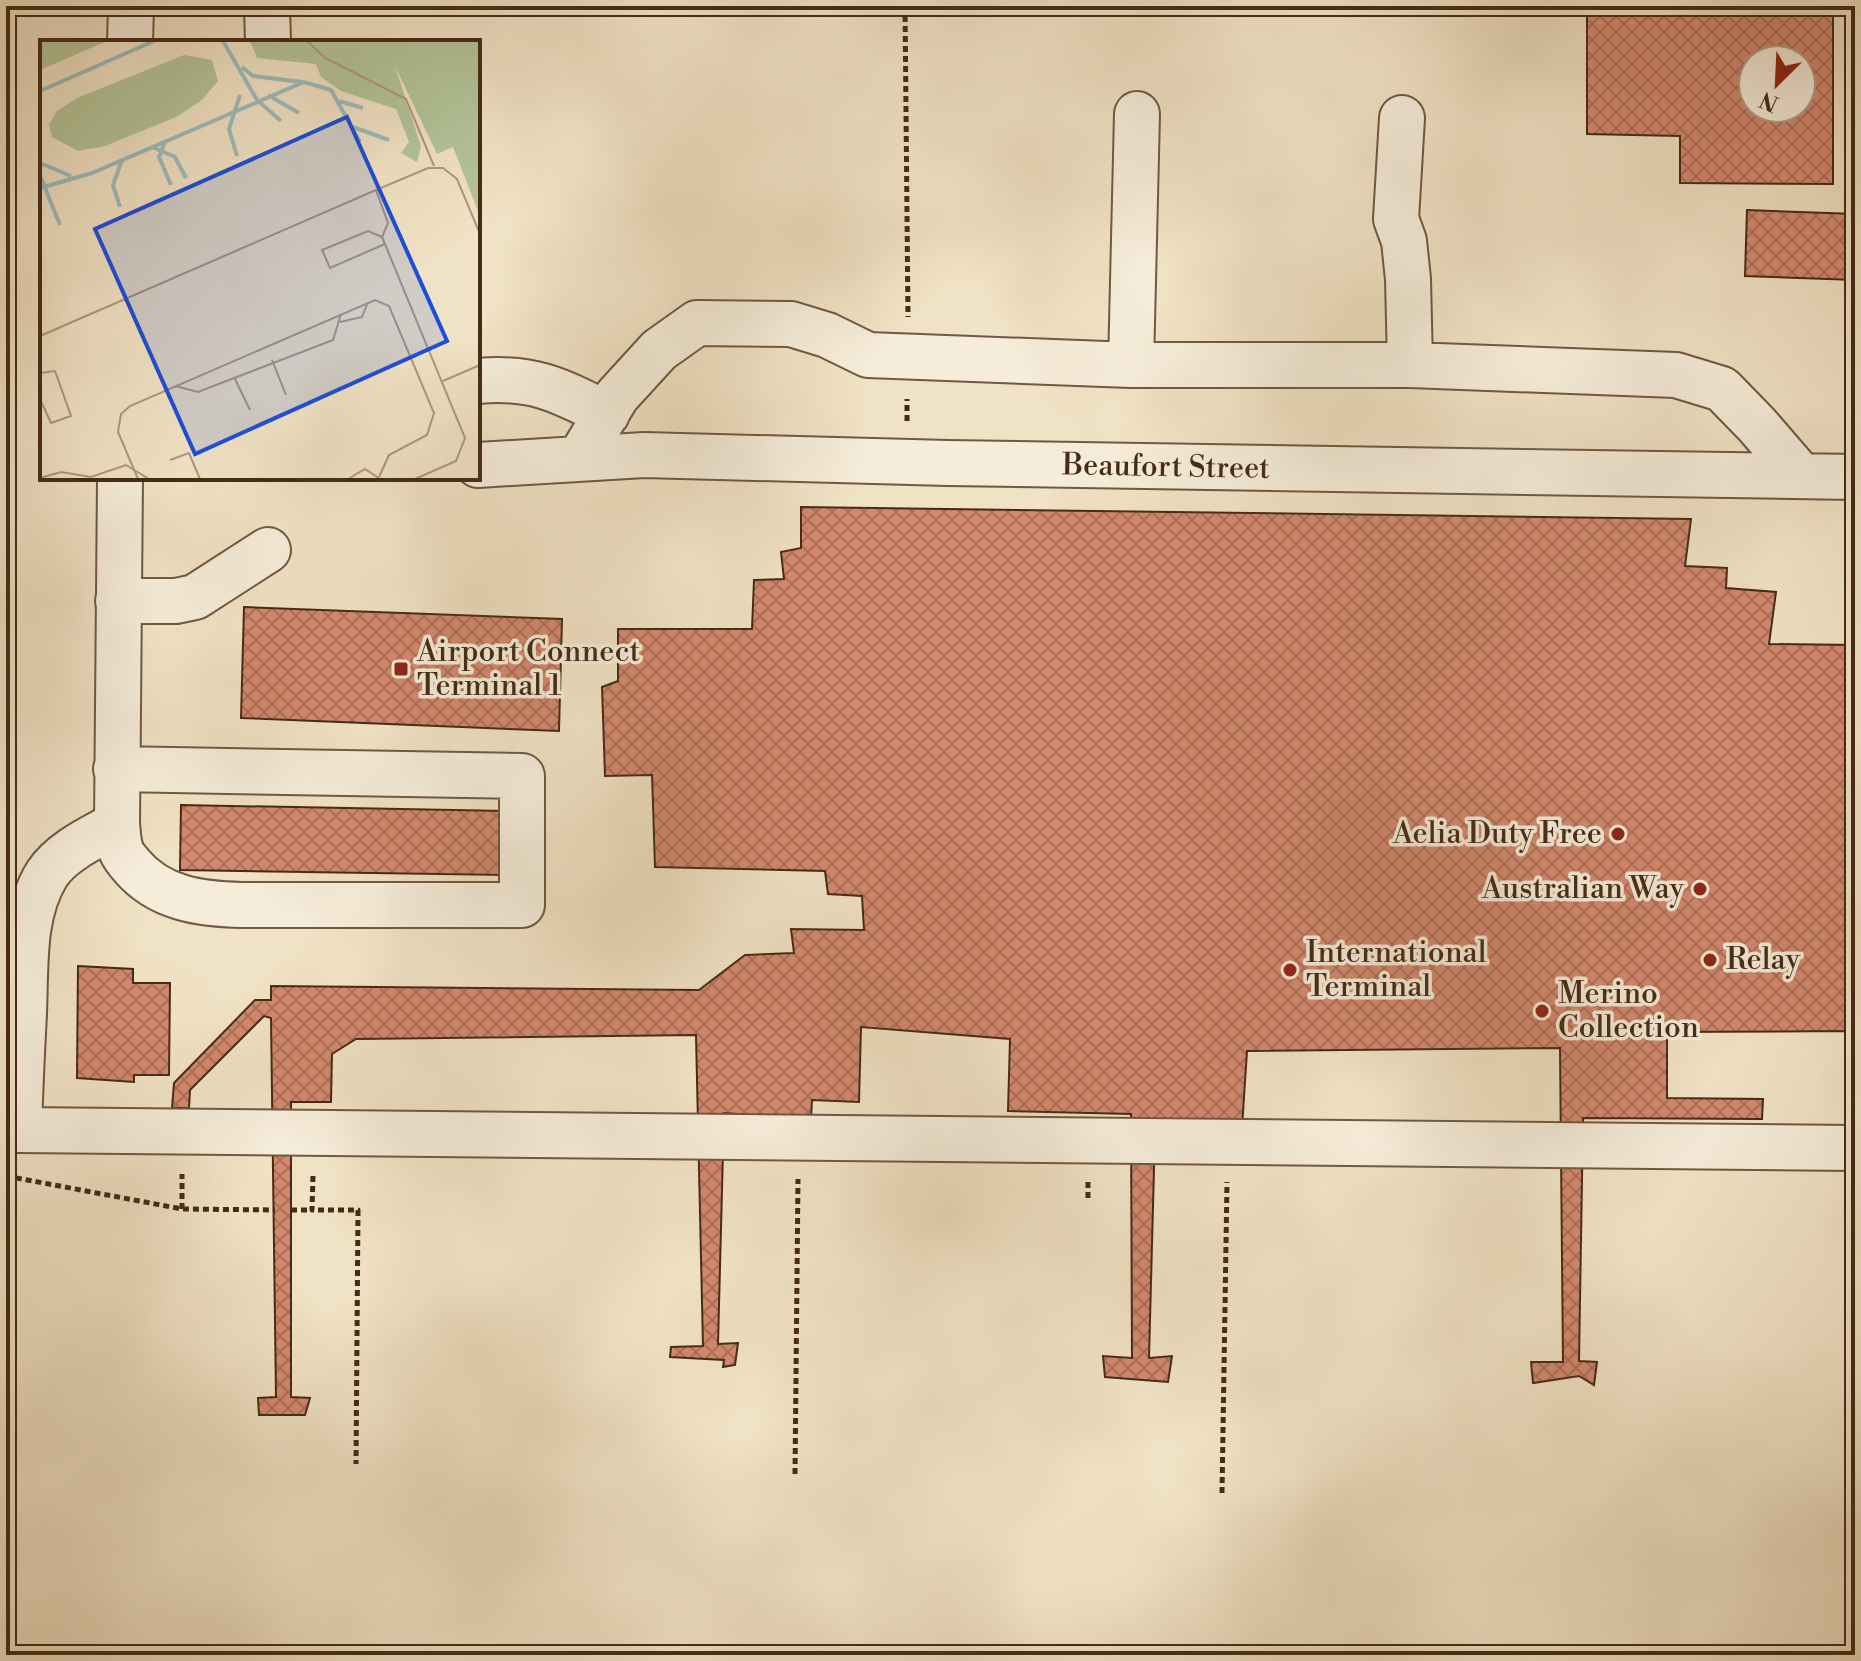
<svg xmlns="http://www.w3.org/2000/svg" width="1861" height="1661" font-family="'Libre Bodoni',serif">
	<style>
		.building { fill: url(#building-cross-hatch); stroke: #462a17; stroke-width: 2; fill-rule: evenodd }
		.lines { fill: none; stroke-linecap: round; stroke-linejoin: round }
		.minor-casing { stroke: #705842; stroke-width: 48 }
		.path { stroke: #462a17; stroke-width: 5; stroke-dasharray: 6 4; stroke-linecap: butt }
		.minor { stroke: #f5ecd9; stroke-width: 44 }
		.poi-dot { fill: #8f2418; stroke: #f5ecd9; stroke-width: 3 }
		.labels { text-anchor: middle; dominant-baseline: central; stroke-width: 7; stroke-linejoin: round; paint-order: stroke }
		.street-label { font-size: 30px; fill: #462a17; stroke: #f5ecd9 }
		.poi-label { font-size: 30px; fill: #462a17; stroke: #f5ecd9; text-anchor: start }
		.inset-river { fill: none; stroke: #9dbcbc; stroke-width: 4 }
		.inset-road { fill: none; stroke: #ac987f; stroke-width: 2 }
		.view { fill: #1d4ed8; fill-opacity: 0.15; stroke: #1d4ed8; stroke-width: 4 }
		.inset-edge { fill: none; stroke: #462a17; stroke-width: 4 }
	</style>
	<defs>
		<pattern id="building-cross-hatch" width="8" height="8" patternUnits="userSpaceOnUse" patternTransform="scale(2)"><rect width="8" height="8" fill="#d3886d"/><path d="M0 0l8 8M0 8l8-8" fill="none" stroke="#ad6f59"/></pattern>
	</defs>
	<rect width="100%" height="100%" fill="#f0e2c4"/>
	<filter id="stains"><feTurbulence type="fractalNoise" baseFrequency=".0025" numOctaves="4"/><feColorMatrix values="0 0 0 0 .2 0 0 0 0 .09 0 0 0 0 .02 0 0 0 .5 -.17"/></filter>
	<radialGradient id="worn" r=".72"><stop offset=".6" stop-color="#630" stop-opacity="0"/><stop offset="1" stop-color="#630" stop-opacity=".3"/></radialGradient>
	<!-- building -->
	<path class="building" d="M1587,6H1833V184L1680,183V136L1587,134ZM1753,60H1801V108H1753Z
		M1747,210L1855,214V280L1745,276Z
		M801,507L1691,519L1685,566L1727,568L1726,588L1776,592L1769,644L1855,645V1090H1851V1031L1667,1032V1098L1763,1099L1762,1119L1583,1118L1579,1361L1597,1362L1594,1385L1579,1376L1533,1383L1531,1362H1563L1560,1048L1247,1051L1242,1128L1155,1131L1149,1358L1172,1356L1168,1382L1105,1377L1103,1356L1132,1358L1131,1114L1008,1111L1010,1039L861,1027L859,1102L812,1100L811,1119L724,1113L718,1344L738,1343L735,1365L723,1367L724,1360L670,1357L671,1347L703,1346L696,1035L356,1039L332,1054L331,1102H291V1397L310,1398L305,1415H259L258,1398L276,1397L271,1018L264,1016L190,1090L189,1108H172L174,1083L255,1000H271V986L699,990L745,955L794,953L791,929L864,930L862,896L828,894L825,871L655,867L652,775L605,776L602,687L618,681V629H752L754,580L784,579L781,552L801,548Z
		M6,572H14L16,870H6Z
		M244,607L562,619L559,731L241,718Z
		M181,805L507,811L506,875L180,870Z
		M78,966L133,969V983H170L169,1075H134V1082L77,1078Z"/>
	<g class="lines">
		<!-- minor casing -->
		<g class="minor-casing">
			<path id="minor" d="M267,6L268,42
				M130,42L131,6
				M1402,118L1396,219L1404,241L1408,279L1410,365
				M1131,365L1137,114
				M478,381C533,376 559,390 607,414
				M579,459L617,396L659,350L697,323L791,324L827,335L868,355L1131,365H1410L1676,375L1722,389L1757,425L1801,476
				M478,465L644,455L948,463L1855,477
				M118,601H176L195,597L268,550
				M116,769L522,776V905H242C201,904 159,899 131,865C127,860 122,855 121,850C118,842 118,832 117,824
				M6,1130H19C20,1091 22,1052 24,1013C26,967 22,914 47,874C62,851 94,837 117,824L120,478
				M19,1130L1855,1148"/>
		</g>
		<!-- path -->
		<path class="path" d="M905,6L908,317
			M907,421V399
			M6,1176L182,1209L275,1210
			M313,1176L312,1210H358L356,1464
			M1088,1182V1201
			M6,1186L9,1176
			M182,1209V1174
			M291,1210H312
			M795,1474L798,1179
			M1222,1493L1227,1182"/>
		<!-- minor -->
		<use href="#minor" class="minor"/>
	</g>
	<!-- markers -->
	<g class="poi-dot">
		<rect x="393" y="661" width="16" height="16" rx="4"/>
		<circle cx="1618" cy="834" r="8"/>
		<circle cx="1700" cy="889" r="8"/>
		<circle cx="1710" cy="960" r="8"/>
		<circle cx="1290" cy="970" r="8"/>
		<circle cx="1542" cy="1011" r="8"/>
	</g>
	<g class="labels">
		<!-- street labels -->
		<g class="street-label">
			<text transform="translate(1166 467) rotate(1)">Beaufort Street</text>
		</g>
		<!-- poi labels -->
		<g class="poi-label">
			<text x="417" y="652">Airport Connect<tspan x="417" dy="34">Terminal 1</tspan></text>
			<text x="1602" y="834" text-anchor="end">Aelia Duty Free</text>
			<text x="1684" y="889" text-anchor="end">Australian Way</text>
			<text x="1306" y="953">International<tspan x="1306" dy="34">Terminal</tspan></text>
			<text x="1726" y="960">Relay</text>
			<text x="1558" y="994">Merino<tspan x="1558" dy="34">Collection</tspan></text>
		</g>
	</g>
	<!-- overview -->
	<g transform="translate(40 40)">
		<rect width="440" height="440" fill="#f0e2c4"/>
		<path d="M0,1H67L0,30ZM210,1H394L355,26L381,106L377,122L361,113L369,102L356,69L301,51L281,37L276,24L217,18ZM144,15L172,20L178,41L162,60L136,77L65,106L38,111L12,97L9,85L17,71L37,58Z" fill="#b3c499"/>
		<path d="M394,1H440V176L413,107L397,114L355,26Z" fill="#b3c499"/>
		<path class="inset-river" d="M183,1L217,60L241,81M202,27L213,36L262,42M0,51L114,1M228,55L259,73M299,61L323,68M313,87L349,100M125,102L119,117L131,145M112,107L135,117L146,138M197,116L189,89L200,55M0,123L31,136M1,138L20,185M0,148L52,133L264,42L291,50L320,102M80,167L73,145L82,120"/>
		<path class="inset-road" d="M267,1L285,18L366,59L394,126M342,197L328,191L282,210L290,228L345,204M300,282L322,277L328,262M0,296L336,150M232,320L246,355M0,333L15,331L31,376L11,383L0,359M194,337L210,370M403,341L440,325M135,346L158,352L280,305L293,300L301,274M130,420L149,413L160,439M0,438L21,432L51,437L86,425L109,439M98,439L78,392L81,374L90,366L335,260L349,266L394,373L387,395L349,415L339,437M308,439L325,429L340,439M375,439L416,421L425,398L342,197L348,183L336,150L388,128H403L417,139L440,194"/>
		<path class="view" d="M307,77L407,301L155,414L55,189Z"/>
		<rect width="440" height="440" class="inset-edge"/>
	</g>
	<!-- margin -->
	<rect width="1861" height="1661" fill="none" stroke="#f0e2c4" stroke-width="32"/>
	<rect x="8" y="8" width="1845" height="1645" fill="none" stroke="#462a17" stroke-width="4"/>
	<rect x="16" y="16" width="1829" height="1629" fill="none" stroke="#462a17" stroke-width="2"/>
	<!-- north arrow -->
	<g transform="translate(1777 84) rotate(204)"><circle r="38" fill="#f5ecd9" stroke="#af9e8b" stroke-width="2"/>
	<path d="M0-6L14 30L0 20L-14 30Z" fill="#8f2418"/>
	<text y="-12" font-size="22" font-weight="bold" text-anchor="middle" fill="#462a17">N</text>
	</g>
	<rect width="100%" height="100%" filter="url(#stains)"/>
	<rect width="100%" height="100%" fill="url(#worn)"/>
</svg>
